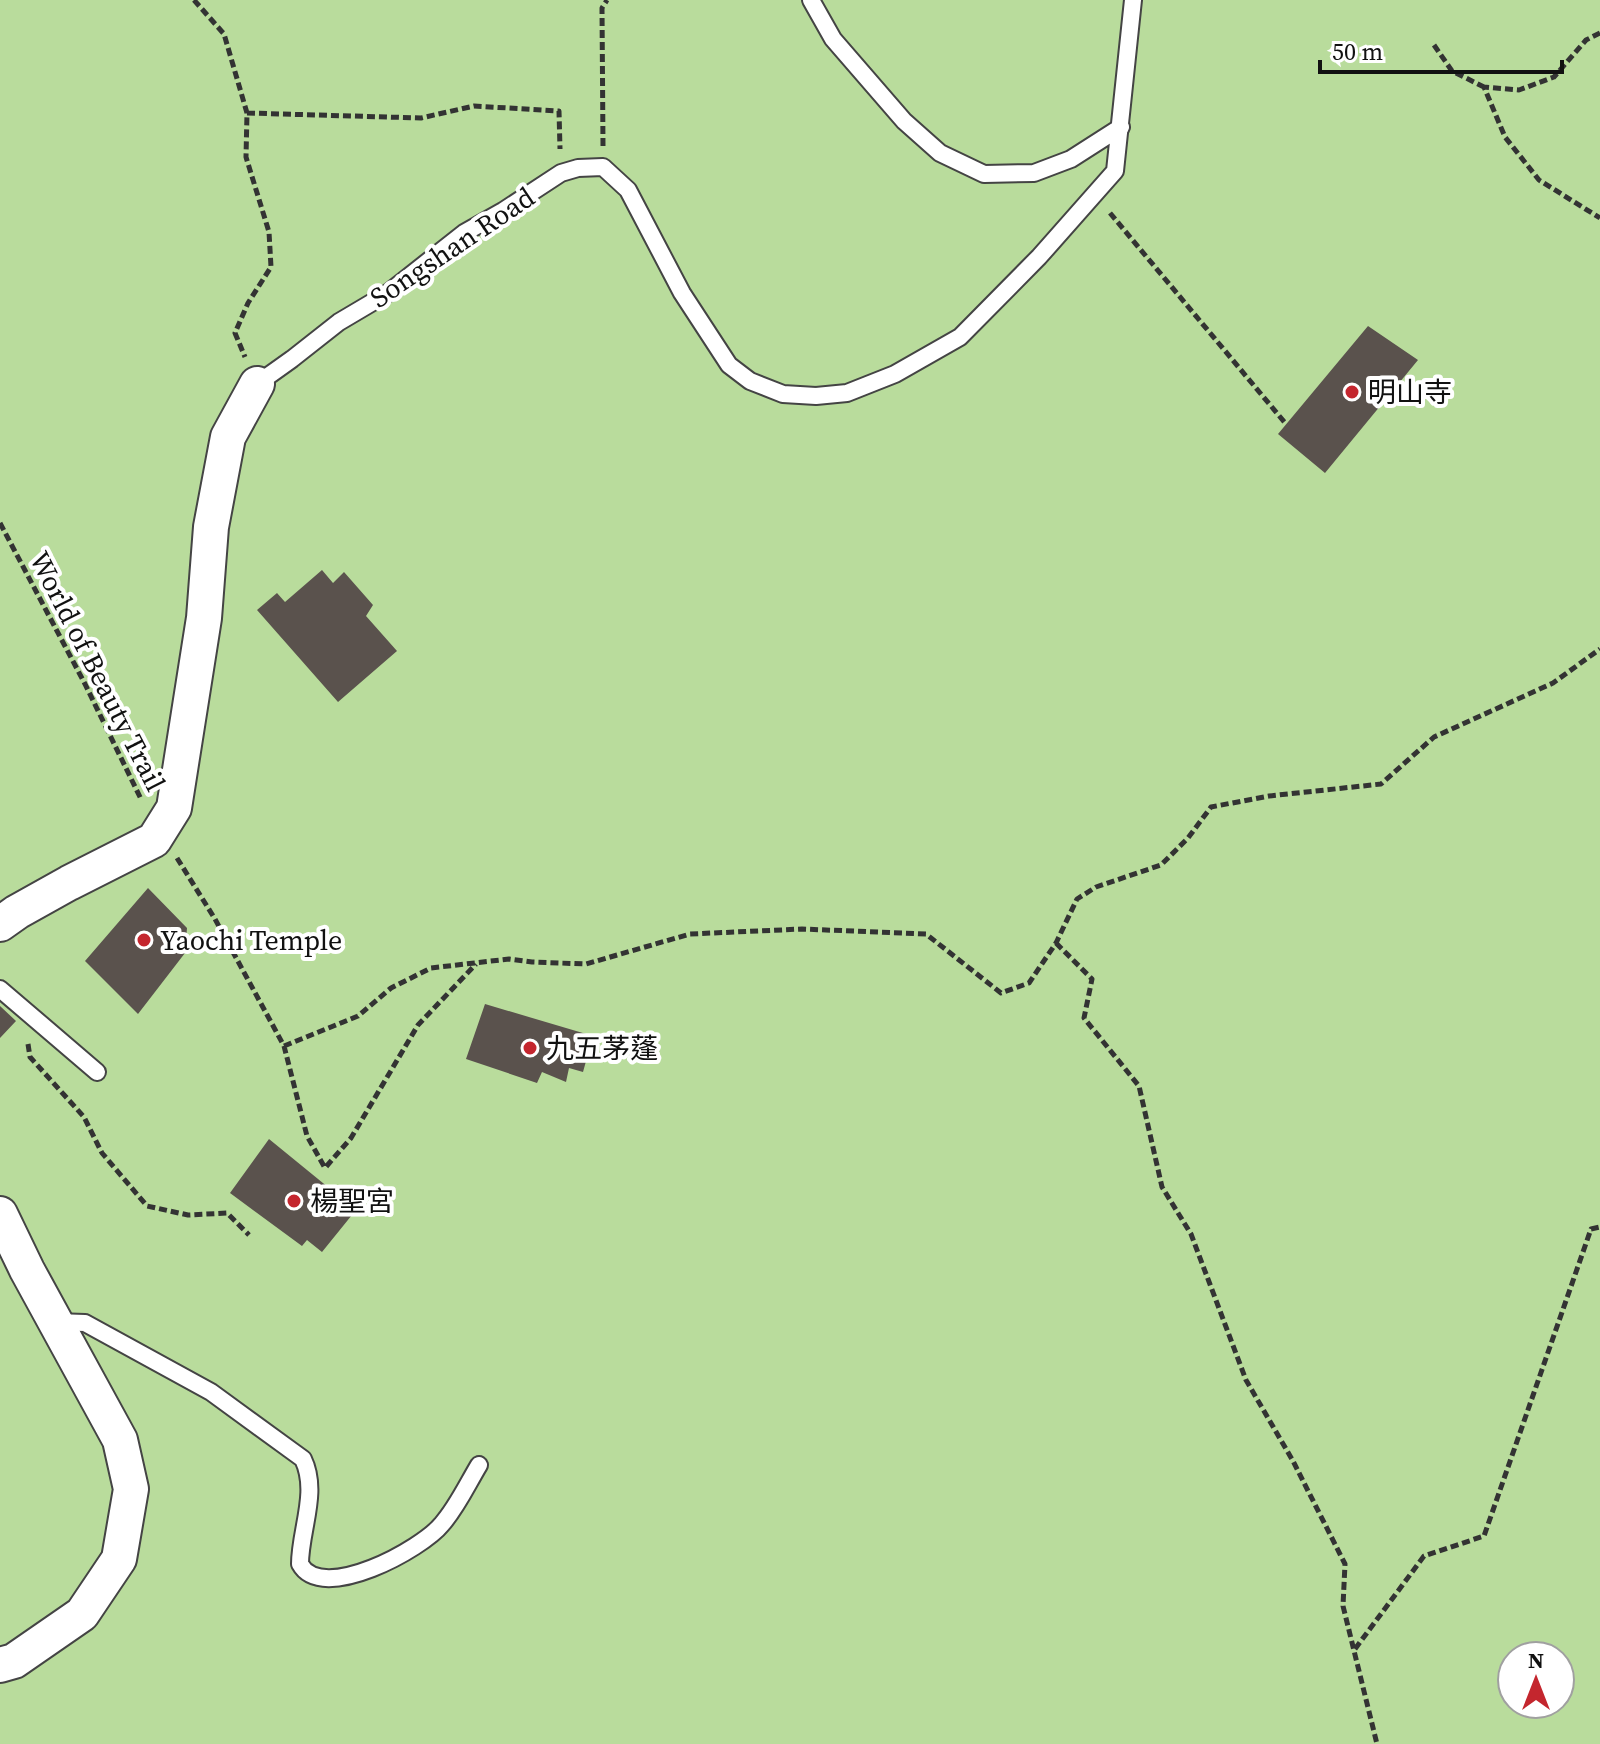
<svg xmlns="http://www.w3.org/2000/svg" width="1600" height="1744" font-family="'Source Serif 4','Noto Sans TC',serif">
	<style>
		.forest { fill: #b9dc9c; fill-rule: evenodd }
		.building { fill: #5a524d }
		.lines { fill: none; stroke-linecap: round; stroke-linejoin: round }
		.service-casing { stroke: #444; stroke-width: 20 }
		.minor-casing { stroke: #444; stroke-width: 38 }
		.path { stroke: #333; stroke-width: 5; stroke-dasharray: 8 4; stroke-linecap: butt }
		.service { stroke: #fff; stroke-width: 16 }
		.minor { stroke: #fff; stroke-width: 34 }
		.poi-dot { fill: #c4262e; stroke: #fff; stroke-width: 3 }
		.labels { text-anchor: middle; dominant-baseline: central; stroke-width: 8; stroke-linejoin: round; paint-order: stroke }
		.street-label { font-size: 28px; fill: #111; stroke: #fff }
		.poi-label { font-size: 28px; fill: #111; stroke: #fff; text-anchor: start }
	</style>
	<rect width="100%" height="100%" fill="#fffdf5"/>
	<!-- forest -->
	<path class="forest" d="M0,0H1600V1744H0ZM1512,1656H1560V1704H1512Z"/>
	<!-- building -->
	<path class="building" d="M1368,326L1418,360L1325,473L1278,434Z
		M322,570L333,583L344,572L373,605L366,616L397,651L338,702L257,610L277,593L285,602Z
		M148,888L187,928L185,953L138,1014L85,961Z
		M485,1004L593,1036L583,1072L569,1068L566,1082L542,1072L537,1083L466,1059Z
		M0,1006L16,1021L0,1038Z
		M269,1139L356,1210L322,1252L307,1240L302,1246L230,1193Z"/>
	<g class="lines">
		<!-- service casing -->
		<g class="service-casing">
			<path id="service" d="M811,0L833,39L904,121L940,153L984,174L1034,173L1071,159L1121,127
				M257,384L292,359L339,322L388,293L464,233L503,211L561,173L578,168L603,167L628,190L682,293L729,365L750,381L783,394L816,396L847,393L895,374L960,337L1039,257L1115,171L1133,0
				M0,989L97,1072
				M55,1322L85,1323L211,1392L303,1459C319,1492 300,1530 300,1564C322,1604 422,1549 442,1524C457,1507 467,1485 479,1465"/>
		</g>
		<!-- minor casing -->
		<g class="minor-casing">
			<path id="minor" d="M0,924L17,912L69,883L154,840L174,808L204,618L211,527L228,437L257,384
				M0,1214L27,1270L120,1440L131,1489L119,1559L82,1614L14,1661L0,1665"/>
		</g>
		<!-- path -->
		<path class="path" d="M194,0L224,34L247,113L246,157L269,232L271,267L248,303L235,333L245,357
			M1600,33L1586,40L1554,77L1519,90L1484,87L1505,137L1539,180L1600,218
			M1434,45L1452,71L1484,87
			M247,113L421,118L474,106L559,111L560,149
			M603,146L602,8L607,0
			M1110,213L1286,424
			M0,523L85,684L141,799
			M177,858L215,919L284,1046L307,1136L325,1168L351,1138L418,1025L476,964
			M1056,943L1092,979L1084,1018L1139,1086L1162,1187L1191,1234L1246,1380L1293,1461L1345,1564L1343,1606L1377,1744
			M28,1044L30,1057L84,1117L102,1153L147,1206L188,1215L227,1213L249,1235
			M284,1046L358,1016L391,988L431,968L509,959L532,962L586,964L690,934L802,929L926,934L1001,993L1029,983L1056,943L1077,899L1096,887L1161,865L1188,838L1211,807L1269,796L1381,784L1434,737L1553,683L1600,649
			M1355,1649L1424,1556L1484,1536L1591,1229L1600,1227"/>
		<!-- service -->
		<use href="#service" class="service"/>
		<!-- minor -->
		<use href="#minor" class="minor"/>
	</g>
	<!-- markers -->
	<g class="poi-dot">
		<circle cx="1352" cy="392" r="8"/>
		<circle cx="144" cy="940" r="8"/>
		<circle cx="530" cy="1048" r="8"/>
		<circle cx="294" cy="1201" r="8"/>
	</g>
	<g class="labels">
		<!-- street labels -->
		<g class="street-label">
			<text transform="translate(452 247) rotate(-34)">Songshan Road</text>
			<text transform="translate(98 671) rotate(63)">World of Beauty Trail</text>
		</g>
		<!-- poi labels -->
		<g class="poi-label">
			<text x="1368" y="392">明山寺</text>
			<text x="160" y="940">Yaochi Temple</text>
			<text x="546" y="1048">九五茅蓬</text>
			<text x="310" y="1201">楊聖宮</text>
		</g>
	</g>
	<!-- north arrow -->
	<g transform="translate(1536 1680)"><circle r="38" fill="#ffffff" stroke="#a0a0a0" stroke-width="2"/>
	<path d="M0-6L14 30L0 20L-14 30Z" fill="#c4262e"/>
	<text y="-12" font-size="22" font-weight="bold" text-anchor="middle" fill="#111111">N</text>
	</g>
	<!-- scale -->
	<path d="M1320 60v12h242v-12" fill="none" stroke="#111111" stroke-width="4"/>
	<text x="1332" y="60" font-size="24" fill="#111111" stroke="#ffffff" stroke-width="6" paint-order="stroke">50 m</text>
</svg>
